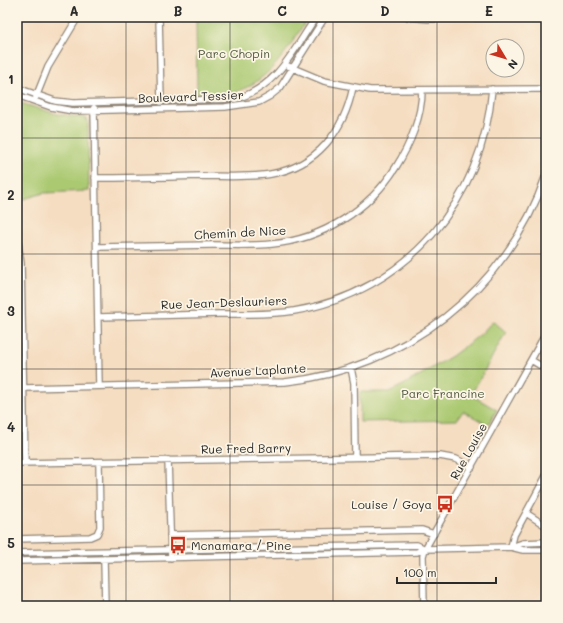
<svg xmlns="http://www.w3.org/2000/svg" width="563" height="623" font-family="Mali,sans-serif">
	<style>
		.green { fill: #aac971; stroke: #6a7a4e }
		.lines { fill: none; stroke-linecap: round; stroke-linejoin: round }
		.minor-casing { stroke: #908476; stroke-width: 8 }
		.minor { stroke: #fff; stroke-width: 5.5 }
		.grid { fill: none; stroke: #2b2b2b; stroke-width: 1; stroke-opacity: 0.55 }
		.labels { text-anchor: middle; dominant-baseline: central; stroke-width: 3.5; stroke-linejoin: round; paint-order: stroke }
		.park-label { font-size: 12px; fill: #515a40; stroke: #fcf5e5 }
		.street-label { font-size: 12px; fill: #2b2b2b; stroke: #fcf5e5 }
		.poi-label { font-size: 12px; fill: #2b2b2b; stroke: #fcf5e5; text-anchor: end }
		.neatline { fill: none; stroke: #2b2b2b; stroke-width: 1.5 }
		.grid-label { font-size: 13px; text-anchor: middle; font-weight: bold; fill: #2b2b2b }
	</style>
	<rect width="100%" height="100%" fill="#fcf5e5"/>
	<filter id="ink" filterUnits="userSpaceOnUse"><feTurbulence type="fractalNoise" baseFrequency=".025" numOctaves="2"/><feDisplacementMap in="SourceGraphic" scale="8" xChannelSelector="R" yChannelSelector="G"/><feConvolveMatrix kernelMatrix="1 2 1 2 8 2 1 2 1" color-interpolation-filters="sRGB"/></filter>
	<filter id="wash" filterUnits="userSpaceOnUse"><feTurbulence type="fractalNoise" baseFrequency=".012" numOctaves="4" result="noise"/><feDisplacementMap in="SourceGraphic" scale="16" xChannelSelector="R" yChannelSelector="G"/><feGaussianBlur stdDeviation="0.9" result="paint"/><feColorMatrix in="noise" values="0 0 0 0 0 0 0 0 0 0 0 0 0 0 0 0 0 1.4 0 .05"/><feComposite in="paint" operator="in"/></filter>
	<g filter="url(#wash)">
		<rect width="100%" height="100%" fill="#f5ddc1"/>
		<!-- green -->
		<path class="green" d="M196,17H309C288,48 269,85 228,94C218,96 207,95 197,95Z
			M17,102L57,114L86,118L88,123L89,191L44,193L17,201Z
			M493,321L506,332L471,395L497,410L488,425L463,411L457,420L360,422V392H389L405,384L452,356L481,334Z"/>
	</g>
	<g filter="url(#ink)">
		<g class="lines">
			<!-- minor casing -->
			<g class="minor-casing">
				<path id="minor" d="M159,17L161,102
					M408,17L428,19L513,17
					M288,66L324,81L370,90L546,89
					M17,88L55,101L73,103L235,99C277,88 293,51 316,17
					M17,95L51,107L73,111L225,107L259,102L270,96L280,88L325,17
					M36,97L48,67L78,17
					M94,108L99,386
					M95,178C131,178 166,177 201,176C224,176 249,178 271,174C317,166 344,131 353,87
					M17,235L21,264L25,463
					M97,247C135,246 173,246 212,245C232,245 252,246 272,244C323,239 369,210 396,167C410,145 422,116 422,90
					M98,317C138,316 178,315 219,314C244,314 269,315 294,311C407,292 483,201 492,89
					M531,360L546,369
					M351,368L354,383L355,457
					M24,388L285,382C404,369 508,289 546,175
					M168,460L171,558
					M17,463L440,456L456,459L472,467
					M526,513L546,526
					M170,535L422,530L434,534
					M17,539L90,537L97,534L100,527L99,462
					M511,547L514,535L546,476
					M511,547L523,550H546
					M17,553L417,545L425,549
					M104,559L105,606
					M17,561L417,552L425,549L511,547L523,543L546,542
					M424,606L423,556L425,549L546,333"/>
			</g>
			<!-- minor -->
			<use href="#minor" class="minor"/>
		</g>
	</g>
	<!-- grid -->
	<path class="grid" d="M126,17V606M230,17V606M333,17V606M437,17V606M17,138H546M17,254H546M17,369H546M17,485H546"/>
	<!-- icons -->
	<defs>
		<g id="bus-bare" transform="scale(1.38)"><path d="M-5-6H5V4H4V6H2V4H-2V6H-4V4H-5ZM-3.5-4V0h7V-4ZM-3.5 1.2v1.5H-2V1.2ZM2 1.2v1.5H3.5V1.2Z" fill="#c8321e" stroke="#fcf5e5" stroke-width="2.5" paint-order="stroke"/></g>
	</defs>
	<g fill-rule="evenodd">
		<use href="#bus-bare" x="445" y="504"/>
		<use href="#bus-bare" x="178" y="545"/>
	</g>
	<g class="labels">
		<!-- park labels -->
		<g class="park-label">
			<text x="234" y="53">Parc Chopin</text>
			<text x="443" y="393">Parc Francine</text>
		</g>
		<!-- street labels -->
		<g class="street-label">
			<text transform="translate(191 96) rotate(-2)">Boulevard Tessier</text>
			<text transform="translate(240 232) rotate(-3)">Chemin de Nice</text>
			<text transform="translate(224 302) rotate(-2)">Rue Jean-Deslauriers</text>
			<text transform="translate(258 370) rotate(-3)">Avenue Laplante</text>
			<text transform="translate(246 448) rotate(-1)">Rue Fred Barry</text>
			<text transform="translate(468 451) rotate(-61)">Rue Louise</text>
		</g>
		<!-- poi labels -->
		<g class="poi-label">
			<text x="432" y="504">Louise / Goya</text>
			<text x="191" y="545" text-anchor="start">Mcnamara / Pine</text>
		</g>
	</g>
	<!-- margin -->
	<rect width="563" height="623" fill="none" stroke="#fcf5e5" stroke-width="44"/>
	<!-- north arrow -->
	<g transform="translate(505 58) rotate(128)"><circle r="19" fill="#fcf5e5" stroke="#a8a49b"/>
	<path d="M0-3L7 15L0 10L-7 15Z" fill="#c8321e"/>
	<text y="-6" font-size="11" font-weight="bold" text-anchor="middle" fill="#2b2b2b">N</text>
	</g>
	<!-- scale -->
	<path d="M397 577v6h99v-6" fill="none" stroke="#2b2b2b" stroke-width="2"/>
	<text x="403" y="577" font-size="12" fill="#2b2b2b" stroke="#fcf5e5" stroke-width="3" paint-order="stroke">100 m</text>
	<rect x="22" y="22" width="519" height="579" class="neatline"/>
	<g class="grid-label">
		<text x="74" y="16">A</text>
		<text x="178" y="16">B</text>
		<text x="282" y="16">C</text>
		<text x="385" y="16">D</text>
		<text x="489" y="16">E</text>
		<text x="11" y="84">1</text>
		<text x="11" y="200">2</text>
		<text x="11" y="316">3</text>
		<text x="11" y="432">4</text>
		<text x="11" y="548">5</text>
	</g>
</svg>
